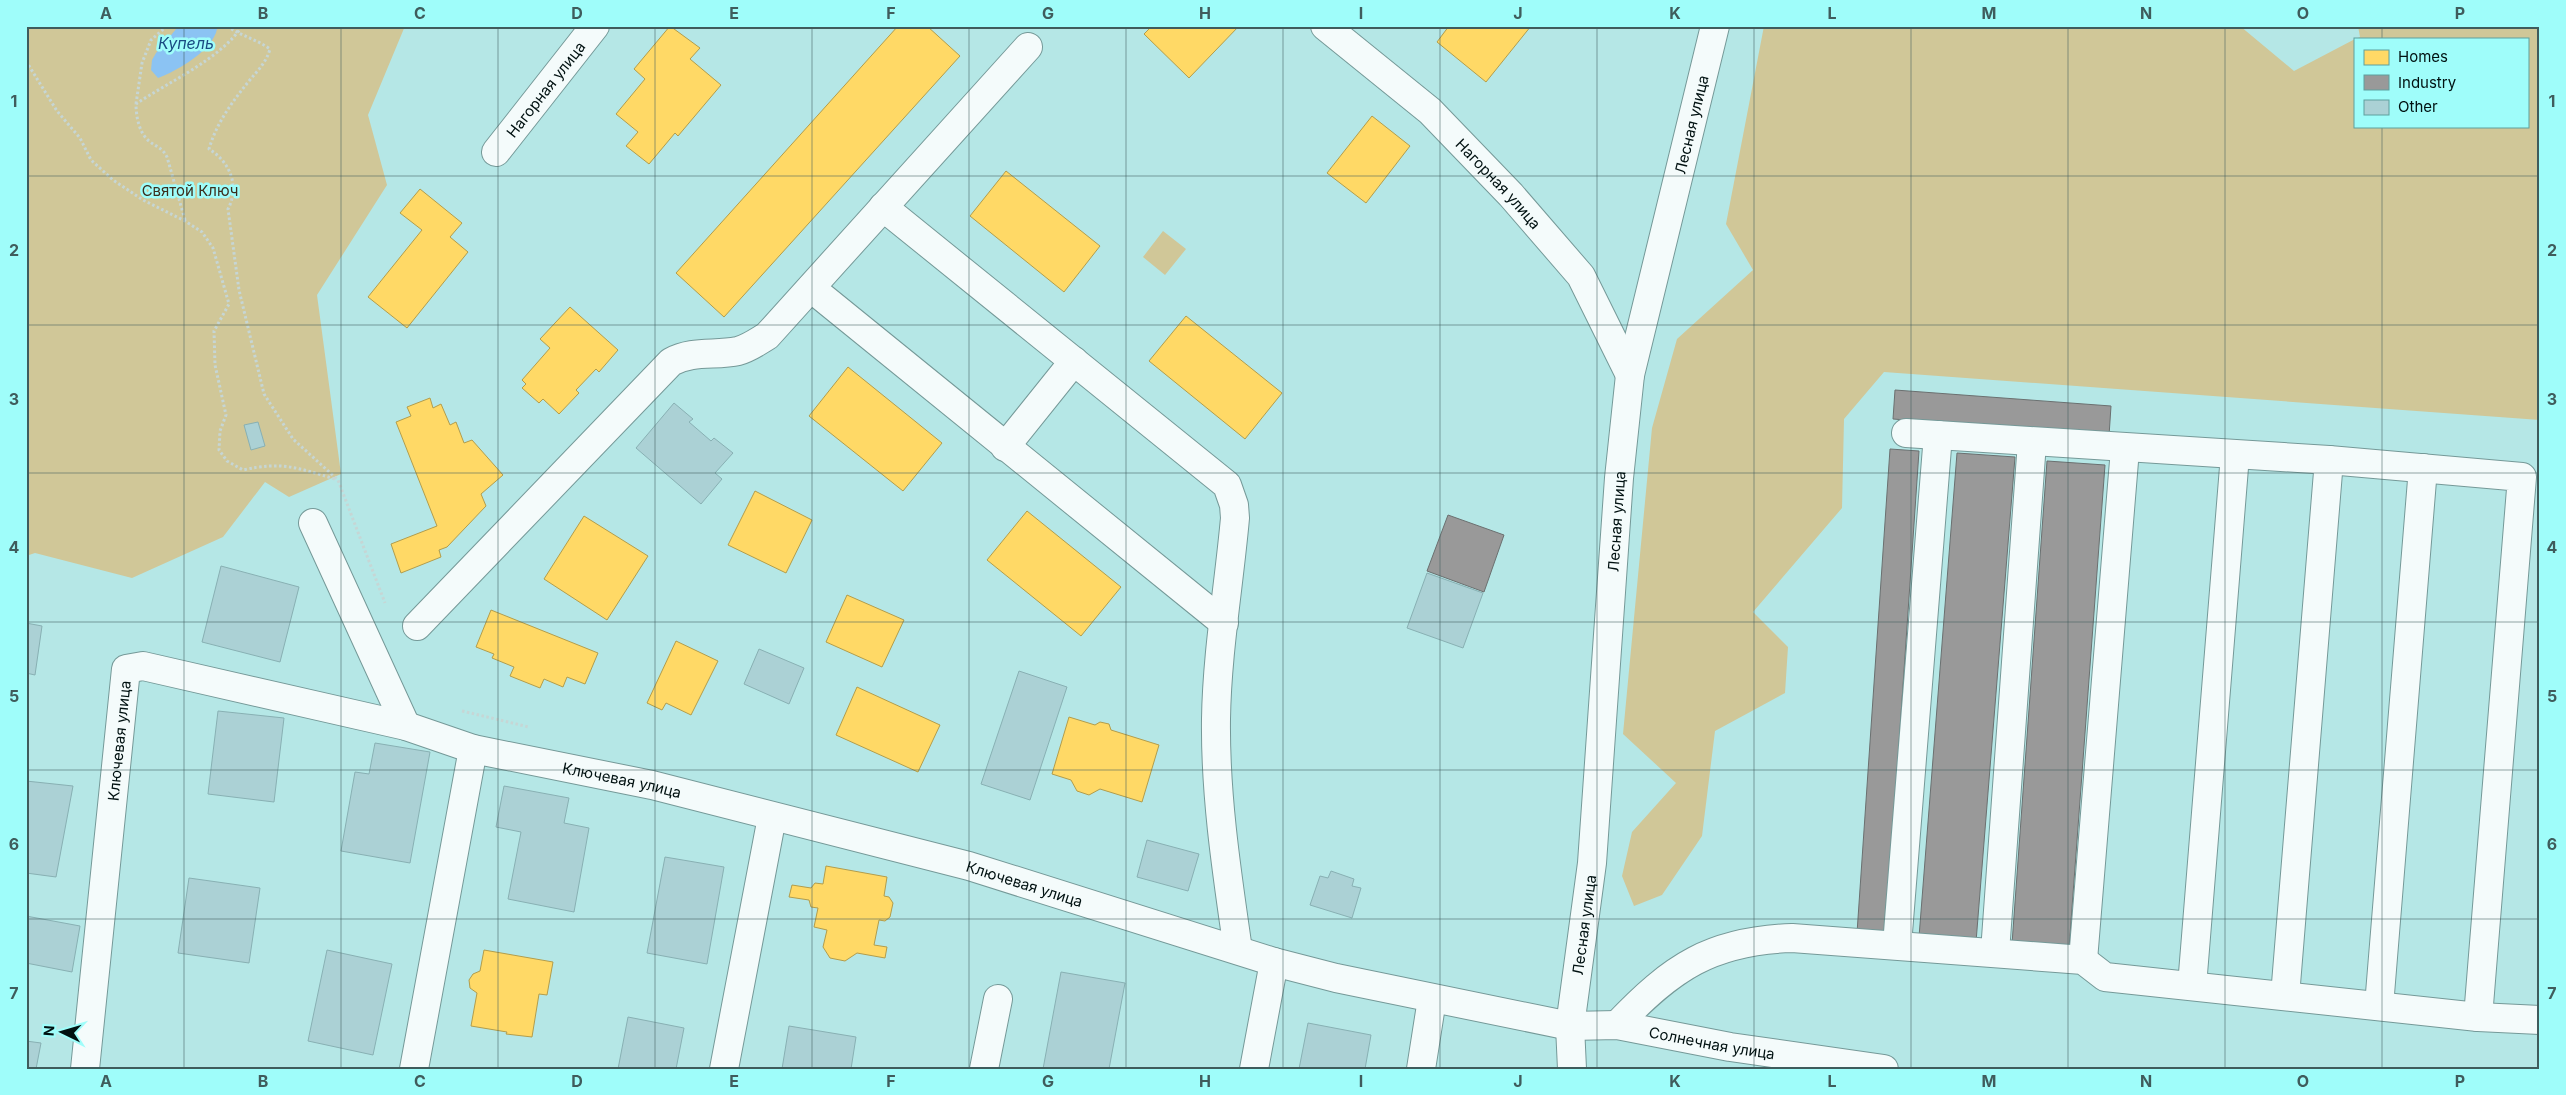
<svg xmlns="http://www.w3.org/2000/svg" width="2566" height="1095" font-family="Inter,sans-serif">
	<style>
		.green { fill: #d0c798 }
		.water { fill: #8bc3f3 }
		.homes { fill: #ffd966; stroke: #b29d4c }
		.industry { fill: #999; stroke: #6b7070 }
		.building { fill: #abd1d5; stroke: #88b0b3 }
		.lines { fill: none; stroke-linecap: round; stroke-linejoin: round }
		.minor-casing { stroke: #759998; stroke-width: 30 }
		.path { stroke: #c6d6d5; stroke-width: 3; stroke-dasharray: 2.5 2.5; stroke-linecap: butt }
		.minor { stroke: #f4fbfb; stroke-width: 28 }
		.grid { fill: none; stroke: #3f5c5c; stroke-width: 1; stroke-opacity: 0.55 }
		.labels { text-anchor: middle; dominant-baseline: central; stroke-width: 5; stroke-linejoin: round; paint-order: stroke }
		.street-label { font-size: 15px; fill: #011; stroke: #9ffdfa }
		.park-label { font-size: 15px; fill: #3c2e1c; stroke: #9ffdfa }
		.water-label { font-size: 16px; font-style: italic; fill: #194b82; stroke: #9ffdfa }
		.neatline { fill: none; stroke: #3f5c5c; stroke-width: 2 }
		.grid-label { font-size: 16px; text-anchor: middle; font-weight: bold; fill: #3f5c5c }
	</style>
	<rect width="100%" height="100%" fill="#b5e7e6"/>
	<!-- green -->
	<path class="green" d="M26,26H405L368,115L387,185L317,295L341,474L289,497L265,482L223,537L132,578L35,553L26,556Z
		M1764,26H2240L2294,71L2355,39V126H2527V39H2356L2360,37L2358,26H2540V420L1884,372L1844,419L1842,508L1753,612L1788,647L1785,693L1715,731L1702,836L1662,895L1634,906L1622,876L1632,832L1676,783L1623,734L1652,428L1677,339L1753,270L1726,224Z
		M1163,231L1186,249L1165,275L1143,257Z"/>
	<!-- water -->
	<path class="water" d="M181,26H214L217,29C213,50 177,71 158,78L151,70L152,60L156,53L177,28Z"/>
	<!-- homes -->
	<path class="homes" d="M670,26L700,48L690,59L721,85L678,136L675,133L649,164L626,146L638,132L616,114L645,79L634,69Z
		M898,26H927L960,56L724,317L676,273Z
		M1152,26H1239L1189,78L1144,34Z
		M1449,26H1531L1486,82L1437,42Z
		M1372,116L1410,146L1366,203L1327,173Z
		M1006,171L1100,246L1064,292L970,216Z
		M420,189L462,223L450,237L468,252L407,328L368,297L422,230L400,213Z
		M570,307L618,350L599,372L596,369L576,390L579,393L559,414L543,399L539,403L522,388L526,384L522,380L550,348L540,339Z
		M1186,316L1282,393L1245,439L1149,361Z
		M848,367L942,443L903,491L809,416Z
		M430,398L433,408L441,404L450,425L456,422L464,443L472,440L503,475L481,494L486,506L447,547L439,550L441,557L401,573L391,544L437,526L396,422L411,416L407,407Z
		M755,491L812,520L786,573L728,545Z
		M1027,511L1121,587L1081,636L987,560Z
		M584,516L648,556L607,620L544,579Z
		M847,595L904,620L882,667L826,642Z
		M491,610L598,653L585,684L567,677L563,687L544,679L540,688L510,676L514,667L492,658L494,654L476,647Z
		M676,641L718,661L691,715L666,703L662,710L647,703Z
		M857,687L940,725L918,772L836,735Z
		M1069,717L1095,725L1100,722L1109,724L1111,730L1159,745L1142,802L1100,789L1089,795L1077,791L1071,780L1052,774Z
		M826,866L887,877L884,896L889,897L893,903L890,917L885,921L879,920L874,945L887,947L885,958L857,953L845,961L830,958L823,947L827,930L814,927L818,908L811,907L809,900L789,897L792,885L811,888L815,883L823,884Z
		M484,950L553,962L547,995L539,994L532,1037L506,1034L507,1032L471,1026L477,993L470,988L469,980L473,974L480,971Z"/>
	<!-- industry -->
	<path class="industry" d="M1895,390L2111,406L2109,436L1893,419Z
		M1890,449L1919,451L1886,935L1857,933Z
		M1957,453L2015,457L1976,942L1919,937Z
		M2047,461L2105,465L2069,948L2012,944Z
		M1448,515L1504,535L1484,592L1427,571Z"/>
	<!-- building -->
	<path class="building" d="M674,403L693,419L689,422L711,441L714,438L733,453L715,473L722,479L701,504L636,448Z
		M258,422L265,446L251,450L244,425Z
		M221,566L299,587L280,662L202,642Z
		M1427,573L1483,593L1463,648L1407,628Z
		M26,623L42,626L35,675L26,673Z
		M759,649L804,668L789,704L744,684Z
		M1019,671L1067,687L1030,800L981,784Z
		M218,711L284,718L274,802L208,794Z
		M375,743L430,752L410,863L341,851L355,772L369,774Z
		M26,781L73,786L56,877L26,873Z
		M504,786L569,798L564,823L589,828L574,912L508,899L521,832L496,827Z
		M1147,840L1199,854L1188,891L1137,877Z
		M665,857L724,867L707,964L647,953Z
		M1331,871L1354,879L1352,886L1361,888L1352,918L1310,905L1320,876L1328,878Z
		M189,878L260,888L249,963L178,953Z
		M26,916L80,926L72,972L26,963Z
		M327,950L392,964L373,1055L308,1041Z
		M1061,972L1125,983L1109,1069H1043Z
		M628,1017L684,1028L676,1069H618Z
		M1308,1023L1371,1035L1365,1069H1299Z
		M789,1026L856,1037L851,1069H782Z
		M26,1041L41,1043L36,1069H26Z"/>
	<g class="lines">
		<!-- minor casing -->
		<g class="minor-casing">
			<g id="minor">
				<path id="s1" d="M1325,26L1430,111L1511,195L1581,276L1630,375"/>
				<path id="s2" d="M496,152L595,26"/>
				<path d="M883,207L1227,485L1234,505L1235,518C1229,585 1217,652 1216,719C1215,796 1227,874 1238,950"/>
				<path d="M811,288L1224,623"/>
				<path d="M1906,433L2329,460L2522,477L2478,1017"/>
				<path d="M1005,447L1074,361"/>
				<path d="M313,523L406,726"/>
				<path d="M417,626L671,362C693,350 715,356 738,351C749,348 757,342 767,336L1028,47"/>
				<path d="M1897,945L1938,435"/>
				<path d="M1995,952L2032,442"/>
				<path d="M2083,960L2125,449"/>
				<path d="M2192,986L2235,455"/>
				<path d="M2285,996L2329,460"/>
				<path d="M2379,1006L2423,468"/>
				<path d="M1617,1025C1672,967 1711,941 1792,938L2083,960L2105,977L2478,1017L2540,1020"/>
				<path id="s3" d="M85,1069L126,669L143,666L406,726L473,749L652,785L969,866L1274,962L1336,978L1570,1026L1617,1025L1730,1047L1884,1069"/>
				<path d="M414,1069L473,749"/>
				<path d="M724,1069L772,817"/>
				<path d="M984,1069L998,999"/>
				<path d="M1254,1069L1274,962"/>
				<path d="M1421,1069L1432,999"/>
				<path id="s4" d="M1572,1069L1570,1026L1592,863L1619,478L1630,375L1715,26"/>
			</g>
		</g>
		<!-- path -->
		<path class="path" d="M227,26C241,36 256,39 270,49C266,63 258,70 249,81C232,102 216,124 209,149C230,162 240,186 228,209L239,290L264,394L293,439L338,480L385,603
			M26,61L57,111L80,138L91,160L113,180L143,200L185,221L202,232L213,248L229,304L214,331L215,365L226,415L220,431L219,450L227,461L243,470C282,461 298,468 335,479
			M136,104L142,63L151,40L167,26
			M185,220L167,157C162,147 156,147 149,141C139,133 136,116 136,104C168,82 221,59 242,26
			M462,711L529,727"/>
		<!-- minor -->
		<use href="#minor" class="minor"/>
	</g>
	<!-- grid -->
	<path class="grid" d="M184,26V1069M341,26V1069M498,26V1069M655,26V1069M812,26V1069M969,26V1069M1126,26V1069M1283,26V1069M1440,26V1069M1597,26V1069M1754,26V1069M1911,26V1069M2068,26V1069M2225,26V1069M2382,26V39M2382,126V1069M26,176H2540M26,325H2540M26,473H2540M26,622H2540M26,770H2540M26,919H2540"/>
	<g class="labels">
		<!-- street labels -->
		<g class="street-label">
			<text stroke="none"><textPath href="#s2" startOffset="80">Нагорная улица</textPath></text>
			<text stroke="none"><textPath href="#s4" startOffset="955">Лесная улица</textPath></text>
			<text stroke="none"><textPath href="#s1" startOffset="235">Нагорная улица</textPath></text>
			<text stroke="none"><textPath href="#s4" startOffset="550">Лесная улица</textPath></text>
			<text stroke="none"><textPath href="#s3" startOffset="330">Ключевая улица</textPath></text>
			<text stroke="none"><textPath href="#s3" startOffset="912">Ключевая улица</textPath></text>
			<text stroke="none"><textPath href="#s3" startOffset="1328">Ключевая улица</textPath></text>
			<text stroke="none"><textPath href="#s4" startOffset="145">Лесная улица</textPath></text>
			<text stroke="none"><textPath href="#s3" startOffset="2036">Солнечная улица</textPath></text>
		</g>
		<!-- park labels -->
		<g class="park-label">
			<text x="190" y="190">Святой Ключ</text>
		</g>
		<!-- water labels -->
		<g class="water-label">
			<text x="186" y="43">Купель</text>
		</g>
	</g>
	<!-- border -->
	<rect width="2566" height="1095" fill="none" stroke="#9ffdfa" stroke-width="55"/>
	<!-- legend -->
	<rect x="2354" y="38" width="175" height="90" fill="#9ffdfa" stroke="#5f9f9d"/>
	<rect x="2364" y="50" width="25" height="15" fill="#ffd966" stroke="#5f9f9d"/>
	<text x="2398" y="62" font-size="15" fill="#001111">Homes</text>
	<rect x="2364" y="75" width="25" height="15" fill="#999999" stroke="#5f9f9d"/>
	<text x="2398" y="88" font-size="15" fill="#001111">Industry</text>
	<rect x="2364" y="100" width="25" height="15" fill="#abd1d5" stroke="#5f9f9d"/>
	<text x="2398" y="112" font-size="15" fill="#001111">Other</text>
	<!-- north arrow -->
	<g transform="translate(62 1032) rotate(275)" stroke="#9ffdfa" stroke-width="4" paint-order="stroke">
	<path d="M0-4L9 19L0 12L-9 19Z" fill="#001111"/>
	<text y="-8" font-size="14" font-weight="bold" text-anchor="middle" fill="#001111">N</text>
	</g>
	<rect x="28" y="28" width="2510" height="1040" class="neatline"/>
	<g class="grid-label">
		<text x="106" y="19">A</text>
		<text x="263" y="19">B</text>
		<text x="420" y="19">C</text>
		<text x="577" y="19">D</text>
		<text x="734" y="19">E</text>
		<text x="891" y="19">F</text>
		<text x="1048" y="19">G</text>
		<text x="1205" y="19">H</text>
		<text x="1361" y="19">I</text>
		<text x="1518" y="19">J</text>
		<text x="1675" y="19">K</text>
		<text x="1832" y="19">L</text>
		<text x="1989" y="19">M</text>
		<text x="2146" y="19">N</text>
		<text x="2303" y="19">O</text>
		<text x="2460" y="19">P</text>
		<text x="14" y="107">1</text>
		<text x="2552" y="107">1</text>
		<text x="14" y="256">2</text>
		<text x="2552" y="256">2</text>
		<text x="14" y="405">3</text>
		<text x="2552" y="405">3</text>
		<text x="14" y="553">4</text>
		<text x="2552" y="553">4</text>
		<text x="14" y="702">5</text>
		<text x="2552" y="702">5</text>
		<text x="14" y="850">6</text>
		<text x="2552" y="850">6</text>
		<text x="14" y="999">7</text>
		<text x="2552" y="999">7</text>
		<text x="106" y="1087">A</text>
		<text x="263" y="1087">B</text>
		<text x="420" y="1087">C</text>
		<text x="577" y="1087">D</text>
		<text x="734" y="1087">E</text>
		<text x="891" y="1087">F</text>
		<text x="1048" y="1087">G</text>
		<text x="1205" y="1087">H</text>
		<text x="1361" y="1087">I</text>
		<text x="1518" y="1087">J</text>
		<text x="1675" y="1087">K</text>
		<text x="1832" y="1087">L</text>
		<text x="1989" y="1087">M</text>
		<text x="2146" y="1087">N</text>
		<text x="2303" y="1087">O</text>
		<text x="2460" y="1087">P</text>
	</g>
</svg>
